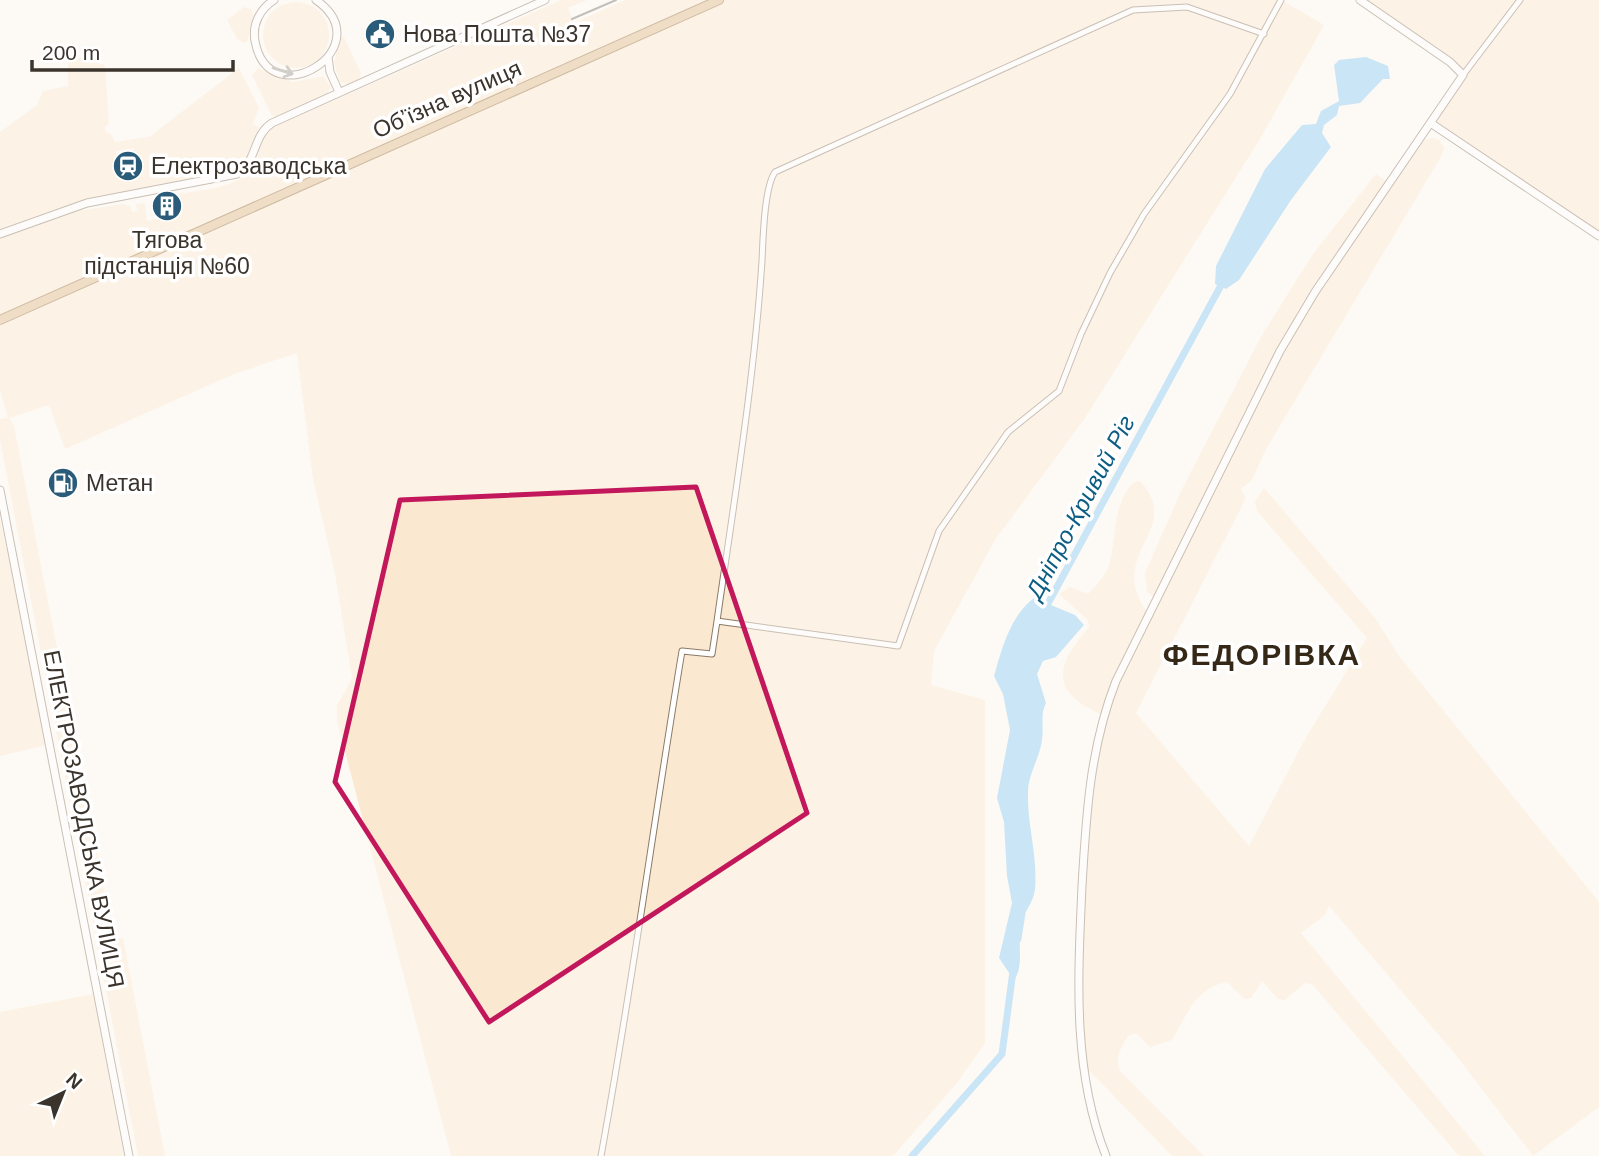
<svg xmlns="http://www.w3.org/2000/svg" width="1599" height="1156" font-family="Arial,sans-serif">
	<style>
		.green { fill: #fbe8d1; fill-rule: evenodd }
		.water { fill: #8dcef6 }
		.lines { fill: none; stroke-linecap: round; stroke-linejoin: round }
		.canal { stroke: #8dcef6; stroke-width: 7 }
		.street-casing { stroke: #8a7a67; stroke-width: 7 }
		.secondary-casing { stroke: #8a7a67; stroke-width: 9 }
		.primary-casing { stroke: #956e3a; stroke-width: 10 }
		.street { stroke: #fff; stroke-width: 5 }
		.secondary { stroke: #fff; stroke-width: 7 }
		.primary { stroke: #ddbb8d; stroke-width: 8 }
		.tram { stroke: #7b766f; stroke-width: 2 }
		.oneway { stroke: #9d9a96 }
		.marked { fill: none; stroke: #c2185b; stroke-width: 5; stroke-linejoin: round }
		.labels { text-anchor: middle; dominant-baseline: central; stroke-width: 7; stroke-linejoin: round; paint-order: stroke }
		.poi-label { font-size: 23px; fill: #3b342c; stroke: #fff; text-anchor: start }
		.street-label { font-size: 23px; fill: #3b342c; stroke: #fff }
		.water-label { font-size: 24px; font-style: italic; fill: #0e5e84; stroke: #fff }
		.district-label { font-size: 30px; font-weight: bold; letter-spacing: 2px; fill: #352817; stroke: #fff }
	</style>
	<rect width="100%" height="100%" fill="#fdfaf6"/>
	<!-- green -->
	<path class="green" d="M561,0H587L568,8L574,23L625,0H1281L1324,25L1260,139L1085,418L995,540L934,651L931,685L985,700V1043L957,1083L893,1156H451L337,721V706L352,678L335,574L313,479L297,353L234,374L65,449L49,405L9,418L14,426L113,938H123L165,1156H138L0,440V419L8,418L0,391V237L70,212L123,204L130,206L132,212L137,211L136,204L145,203L147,221L182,216L179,194C210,188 248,189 258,155C262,143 263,134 274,127Z
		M1360,0H1599V236L1432,124L1463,75Z
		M263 35a33 33 0 1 1 66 0a33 33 0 1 1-66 0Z
		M244,7L251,9L253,15L247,42L244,43L237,39L227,20Z
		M340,36L344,37L361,73L359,79L349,85L340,82L334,63Z
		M68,55L105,65L109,124L105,127L106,132L111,134L115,142L149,137L239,68L259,108L253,124L259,127C248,149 248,167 222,175L87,200L0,230V132L37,105L43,91L68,86ZM134,148L138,177L121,179L116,151Z
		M258,68L293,82L324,76L331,88L327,94L278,117L272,116L252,75Z
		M1433,138L1439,140L1444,148L1442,155L1266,449L1252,480L1241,489L1246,498L1136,713L1249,846L1305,739L1367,638L1257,511L1255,502L1264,488L1375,618L1399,656L1599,902V1107L1533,1156L1455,1054L1329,906L1325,915L1301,933L1485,1156H1459L1312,984L1305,983L1285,1000L1278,999L1262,981L1251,998L1244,999L1227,982C1195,988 1187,1015 1172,1040L1150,1047L1136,1033L1128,1036C1121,1048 1114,1057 1120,1071L1204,1156H1172L1082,1063L1084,860L1103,715C1049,692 1055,666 1089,627L1088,620L1059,594L1070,587L1088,594C1097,585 1107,574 1110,562C1117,532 1112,505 1134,482L1140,481C1186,531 1102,553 1149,615L1157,599L1147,592L1145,573L1183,487L1262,335L1313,254L1376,174L1391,184L1420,141Z
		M0,518L9,561L14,560L51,744L0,756Z
		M93,994L124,1156H0V1012Z"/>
	<!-- water -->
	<path class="water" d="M1366,57L1388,66L1390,79H1383L1360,103L1339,106L1337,115L1324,125L1322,133L1331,147L1291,200L1239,280L1226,289L1215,284L1216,266L1265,169L1302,125L1316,124L1321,111L1339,101L1334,65L1339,60Z
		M1034,598L1075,615L1084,625L1056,657L1043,661L1037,674L1046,703C1040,714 1044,727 1042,740C1040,757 1028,775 1028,792C1027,825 1038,856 1035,889C1033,906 1021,914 1020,928C1018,944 1024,967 1014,980L999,958L1012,903L1007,876L1004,822L997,798L1010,730L1003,694L994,676C1002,648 1010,616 1034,598Z"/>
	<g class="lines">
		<!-- canal -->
		<path class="canal" d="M1045,609L1225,278
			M1018,939L1022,913
			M912,1156L1002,1054L1013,971"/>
		<!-- street casing -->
		<g class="street-casing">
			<path id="street" d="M1264,34L1187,7L1133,10L775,172C764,188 763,240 762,261C754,382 734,501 717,621L898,646L939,531L1008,432L1059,391L1081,334L1110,273L1144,214L1230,94L1281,0
				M1463,75L1520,0
				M601,1156C632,988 654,819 682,651L712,654L717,621"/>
		</g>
		<!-- secondary casing -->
		<g class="secondary-casing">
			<path id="secondary" d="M274,0C260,9 252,24 255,41C269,118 383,47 316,0
				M328,57L330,72L339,92
				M1432,124L1599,236
				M0,234L87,203L237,174C258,161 252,136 272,123L545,0
				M0,490L129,1156
				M1106,1156C1072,1070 1078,977 1082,886C1086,816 1090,747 1116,681L1280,351L1315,292L1463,75L1450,62L1360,0"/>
		</g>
		<!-- primary casing -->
		<g class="primary-casing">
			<path id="primary" d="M0,320L719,0"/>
		</g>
		<!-- street -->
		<use href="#street" class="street"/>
		<!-- secondary -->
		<use href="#secondary" class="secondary"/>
		<!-- primary -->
		<use href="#primary" class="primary"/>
		<!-- tram -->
		<path class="tram" d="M572,19L616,0"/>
	</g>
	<!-- one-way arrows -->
	<defs><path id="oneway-shaft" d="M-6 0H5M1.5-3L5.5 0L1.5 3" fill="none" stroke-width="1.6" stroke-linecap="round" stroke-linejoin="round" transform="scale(1.75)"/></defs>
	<use class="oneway" href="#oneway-shaft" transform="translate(283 71) rotate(17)"/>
	<!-- marked area -->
	<path d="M0 0H1599V1156H0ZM696,487L807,813L489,1022L335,782L400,500Z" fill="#fdfaf6" fill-opacity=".55" fill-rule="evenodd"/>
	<path class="marked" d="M696,487L807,813L489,1022L335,782L400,500Z"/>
	<!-- icons -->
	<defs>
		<g id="civic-disc" transform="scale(1.575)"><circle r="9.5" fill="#2a5c79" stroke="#fff"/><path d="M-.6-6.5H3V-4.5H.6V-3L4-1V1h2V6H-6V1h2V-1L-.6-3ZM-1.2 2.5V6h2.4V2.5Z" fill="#fff"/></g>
		<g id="station-disc" transform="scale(1.575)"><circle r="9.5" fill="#2a5c79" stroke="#fff"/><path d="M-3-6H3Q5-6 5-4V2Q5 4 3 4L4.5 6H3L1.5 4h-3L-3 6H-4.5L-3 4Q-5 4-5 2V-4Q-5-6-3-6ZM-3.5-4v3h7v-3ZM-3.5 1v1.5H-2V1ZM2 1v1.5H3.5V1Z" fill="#fff"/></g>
		<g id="building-disc" transform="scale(1.575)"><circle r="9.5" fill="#2a5c79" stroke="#fff"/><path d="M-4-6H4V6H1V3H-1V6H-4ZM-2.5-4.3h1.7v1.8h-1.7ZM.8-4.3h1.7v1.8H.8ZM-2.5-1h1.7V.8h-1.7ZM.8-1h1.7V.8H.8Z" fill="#fff"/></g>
		<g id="fuel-disc" transform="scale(1.575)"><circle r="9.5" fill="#2a5c79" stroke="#fff"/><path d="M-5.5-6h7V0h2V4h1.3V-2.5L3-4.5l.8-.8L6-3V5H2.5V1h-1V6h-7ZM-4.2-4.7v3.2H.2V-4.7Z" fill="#fff"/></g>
	</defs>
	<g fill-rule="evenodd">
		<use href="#civic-disc" x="380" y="34"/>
		<use href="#station-disc" x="128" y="166"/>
		<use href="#building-disc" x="167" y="206"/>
		<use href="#fuel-disc" x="63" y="483"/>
	</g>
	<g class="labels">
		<!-- poi labels -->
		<g class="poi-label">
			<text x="403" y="34">Нова Пошта №37</text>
			<text x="151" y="166">Електрозаводська</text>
			<text x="167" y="240" text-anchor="middle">Тягова<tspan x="167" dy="26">підстанція №60</tspan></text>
			<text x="86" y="483">Метан</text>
		</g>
		<!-- street labels -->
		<g class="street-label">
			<text transform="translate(447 99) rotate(-24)">Обʼїзна вулиця</text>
			<text transform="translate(84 819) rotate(79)">ЕЛЕКТРОЗАВОДСЬКА ВУЛИЦЯ</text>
		</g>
		<!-- water labels -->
		<g class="water-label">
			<text transform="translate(1080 507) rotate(-62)">Дніпро-Кривий Ріг</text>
		</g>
		<!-- district labels -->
		<g class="district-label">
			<text x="1262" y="654">ФЕДОРІВКА</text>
		</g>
	</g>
	<!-- north arrow -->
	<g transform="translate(63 1093) rotate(43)" stroke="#ffffff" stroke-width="5" paint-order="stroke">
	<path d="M0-5L12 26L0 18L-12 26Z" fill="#3b342c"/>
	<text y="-10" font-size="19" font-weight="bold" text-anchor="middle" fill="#3b342c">N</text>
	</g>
	<!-- scale -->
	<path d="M32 60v10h201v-10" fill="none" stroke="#3b342c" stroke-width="3.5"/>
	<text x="42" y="60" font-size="21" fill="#3b342c" stroke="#ffffff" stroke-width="5" paint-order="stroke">200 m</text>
</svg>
